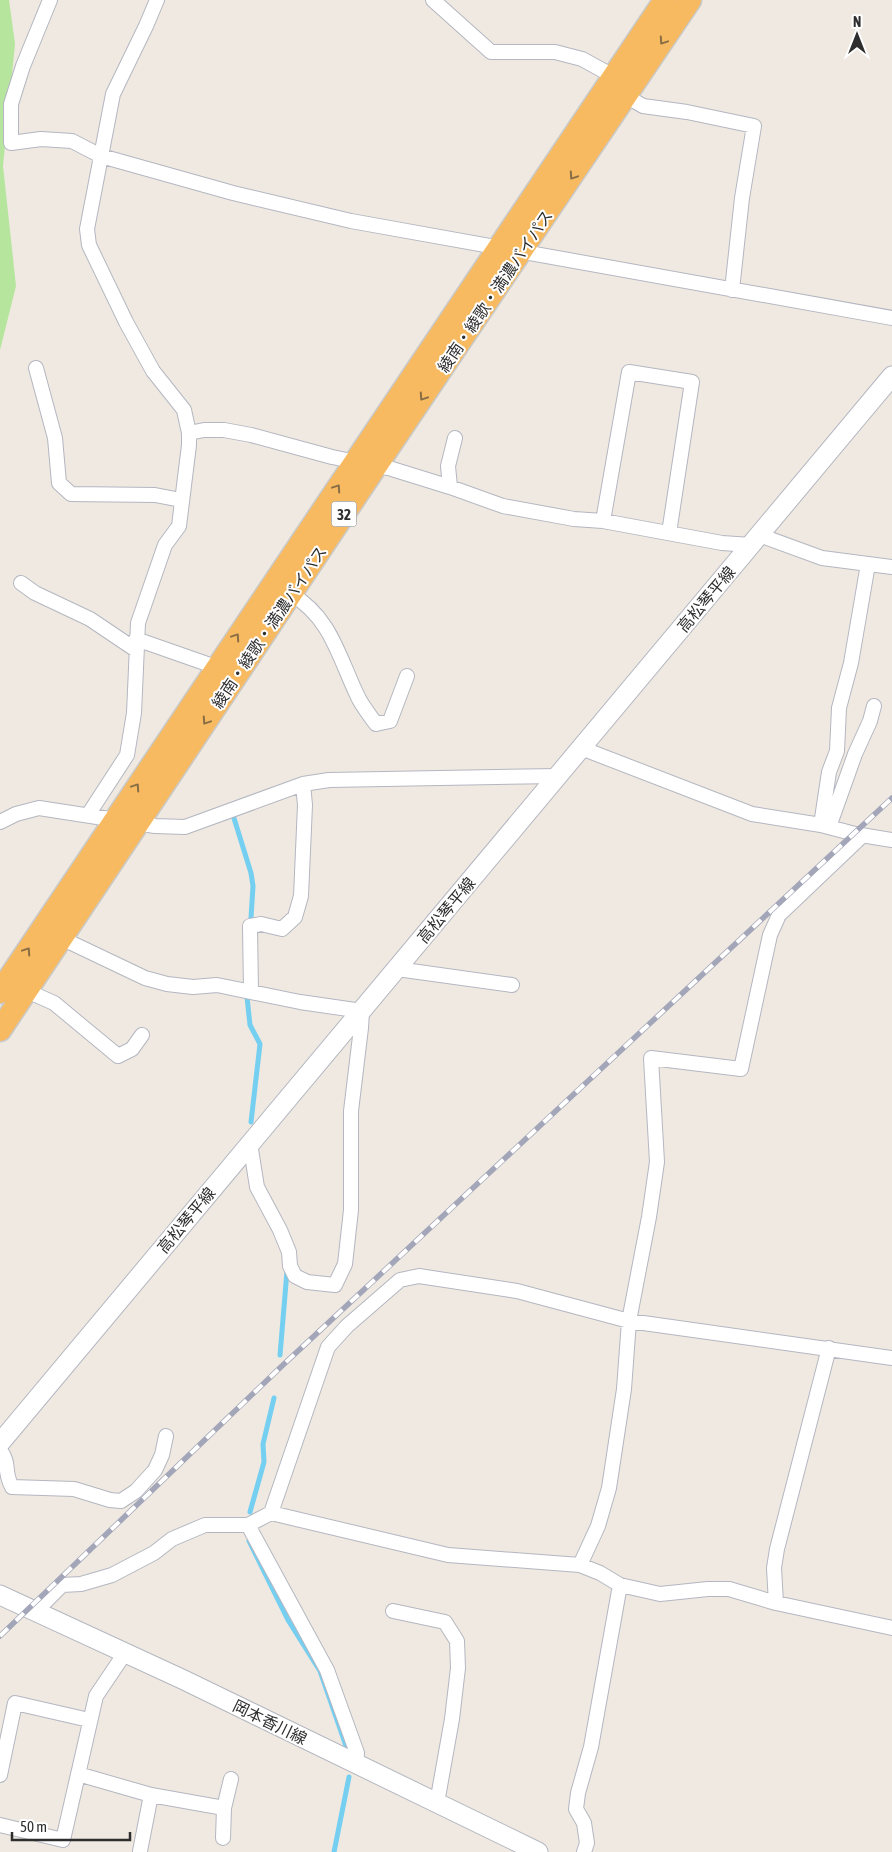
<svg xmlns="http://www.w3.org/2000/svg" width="892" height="1852" font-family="'Asap Condensed','Noto Sans JP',sans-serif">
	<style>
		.green { fill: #b6e59e }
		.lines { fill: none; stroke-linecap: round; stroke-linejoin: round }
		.stream { stroke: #75cff0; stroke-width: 5 }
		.minor-casing { stroke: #b4b7c1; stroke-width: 16 }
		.secondary-casing { stroke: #b4b7c1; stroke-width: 21 }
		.trunk-casing { stroke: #c9c9c9; stroke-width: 25 }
		.minor { stroke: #fff; stroke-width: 14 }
		.secondary { stroke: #fff; stroke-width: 19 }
		.trunk { stroke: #f8ba60; stroke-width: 22 }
		.rail-casing { stroke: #a3a6b8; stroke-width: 5.5 }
		.rail { stroke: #fff; stroke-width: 4; stroke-dasharray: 11; stroke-linecap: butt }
		.oneway { stroke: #896d44 }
		.labels { text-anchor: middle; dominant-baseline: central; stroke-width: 4; stroke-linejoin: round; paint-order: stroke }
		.shield { fill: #fff; stroke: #6d6d6d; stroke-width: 1 }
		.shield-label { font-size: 15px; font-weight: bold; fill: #2e2e2e }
		.street-label { font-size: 16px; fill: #2e2e2e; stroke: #fff }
	</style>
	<rect width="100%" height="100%" fill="#efe9e1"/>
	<!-- green -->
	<path class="green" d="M0,0H9L15,44L3,166L16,286L0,350Z"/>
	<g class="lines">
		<!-- stream -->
		<path class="stream" d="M233,815L251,873L253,886L251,918
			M247,997L250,1025L260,1044L251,1122
			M280,1355L287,1271
			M250,1512L264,1462L263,1444L274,1398
			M249,1541L288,1620L320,1671L346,1746
			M334,1852L349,1777"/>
		<!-- minor casing -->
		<g class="minor-casing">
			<path id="minor" d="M50,0L23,66L11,104V143L41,139L72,141L101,156L233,193L351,221L892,318
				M433,0L491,52H555L582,59L613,76L626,96L643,106L687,112L754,126L742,198L732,290
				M36,368L55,438L59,483L71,494L155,495L181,500
				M189,433L204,430H224L251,435L332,457L392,469L450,487L503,506L574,519L603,521L722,543L751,545
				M450,487L448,466L455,438
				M603,521L629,372L692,382L669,533
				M759,535L822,558L892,567
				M21,583L35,593L90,619L136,650
				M291,594C332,618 339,659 359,699C364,708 370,716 376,724L390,721L407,676
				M136,639L216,667
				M581,748L752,814L821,825L855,834L892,840
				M88,815L127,755L134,713L138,623L165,545L179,526L189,445V433L184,410L153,371L126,322L89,245L87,229L113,94L146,26L157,0
				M0,822L16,814L39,808L155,826L185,827L303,784L329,780L558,776
				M821,825L829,772L837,751L839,708L851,663L868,564
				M829,827L855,754L870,721L874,706
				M61,938L145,978L167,984L193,987L217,985L300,1002L362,1011L361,1028L351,1111V1210L345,1264L335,1285L307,1282L295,1276L290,1266L289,1252L280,1230L257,1187L250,1143
				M397,969L512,985
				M251,991L250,926L261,924L282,929L295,917L301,896L305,805L303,784
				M19,994L27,991L54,1003L118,1056L132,1049L142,1035
				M0,1450C11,1465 3,1471 12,1487L74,1489L110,1500L121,1501L136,1491L155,1470L162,1455L166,1436
				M271,1513L448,1555L580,1565L600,1573L620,1585L660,1594L708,1589H729L776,1603L892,1628
				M248,1525L327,1670L357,1753L356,1764
				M580,1565L598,1526L609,1488L624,1389L629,1321L649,1217L657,1162L651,1058L741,1069L770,935L779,915L862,836
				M776,1603L774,1568L777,1549L829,1348
				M393,1611L445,1622L457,1641L458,1668L452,1719L437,1803
				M35,1612L62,1585L81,1584L112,1575L154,1553L172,1539L205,1525H248L271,1513L328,1347L347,1326L400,1280L419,1276L517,1291L629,1321L892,1358
				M78,1774L151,1795L224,1808
				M0,1775L15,1703L89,1720
				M0,1825L63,1840L96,1696L125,1653
				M223,1838L224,1808L231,1779
				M140,1851L151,1795
				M584,1852L587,1843L584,1823L576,1809L578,1793L591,1747L620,1585"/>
		</g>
		<!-- secondary casing -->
		<g class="secondary-casing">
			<path id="secondary" d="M0,1443L892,376
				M0,1595L184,1680L538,1852"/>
		</g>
		<!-- trunk casing -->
		<g class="trunk-casing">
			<path id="trunk" d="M0,992L665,0
				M0,1030L376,466L690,0"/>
		</g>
		<!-- minor -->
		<use href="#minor" class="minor"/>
		<!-- secondary -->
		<use href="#secondary" class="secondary"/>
		<!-- trunk -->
		<use href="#trunk" class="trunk"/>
		<!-- rail casing -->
		<g class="rail-casing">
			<path id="rail" d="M0,1636L284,1364L892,798"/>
		</g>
		<!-- rail -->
		<use href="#rail" class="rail"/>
	</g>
	<!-- one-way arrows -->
	<defs><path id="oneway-chevron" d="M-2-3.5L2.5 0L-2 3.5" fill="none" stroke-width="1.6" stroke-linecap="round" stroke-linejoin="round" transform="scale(1.25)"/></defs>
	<g class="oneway">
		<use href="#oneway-chevron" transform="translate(663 41) rotate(124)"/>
		<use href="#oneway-chevron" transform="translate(573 176) rotate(124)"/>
		<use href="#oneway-chevron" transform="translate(423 397) rotate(124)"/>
		<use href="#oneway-chevron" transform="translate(337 488) rotate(-56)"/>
		<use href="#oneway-chevron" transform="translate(236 637) rotate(-56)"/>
		<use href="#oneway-chevron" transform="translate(206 721) rotate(124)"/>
		<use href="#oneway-chevron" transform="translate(136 787) rotate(-56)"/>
		<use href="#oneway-chevron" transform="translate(27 951) rotate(-56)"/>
	</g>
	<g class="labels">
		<!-- shield labels -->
		<rect class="shield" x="331.5" y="501.5" width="25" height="25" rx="4"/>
		<g class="shield-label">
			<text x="344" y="514">32</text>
		</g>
		<!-- street labels -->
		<g class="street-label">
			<text transform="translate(495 291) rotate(-56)">綾南・綾歌・満濃バイパス</text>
			<text transform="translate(706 599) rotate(-50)">高松琴平線</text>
			<text transform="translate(269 627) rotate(-56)">綾南・綾歌・満濃バイパス</text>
			<text transform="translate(446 910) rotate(-50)">高松琴平線</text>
			<text transform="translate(186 1220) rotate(-50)">高松琴平線</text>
			<text transform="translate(270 1722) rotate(26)">岡本香川線</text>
		</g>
	</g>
	<!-- north arrow -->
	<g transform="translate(857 35)" stroke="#ffffff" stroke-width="4" paint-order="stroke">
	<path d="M0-4L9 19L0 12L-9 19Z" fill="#2e2e2e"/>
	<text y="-8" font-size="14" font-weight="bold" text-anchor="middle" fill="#2e2e2e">N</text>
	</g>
	<!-- scale -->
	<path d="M12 1832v8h118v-8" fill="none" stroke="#2e2e2e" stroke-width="2.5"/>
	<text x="20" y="1832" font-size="15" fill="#2e2e2e" stroke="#ffffff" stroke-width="4" paint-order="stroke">50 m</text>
</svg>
